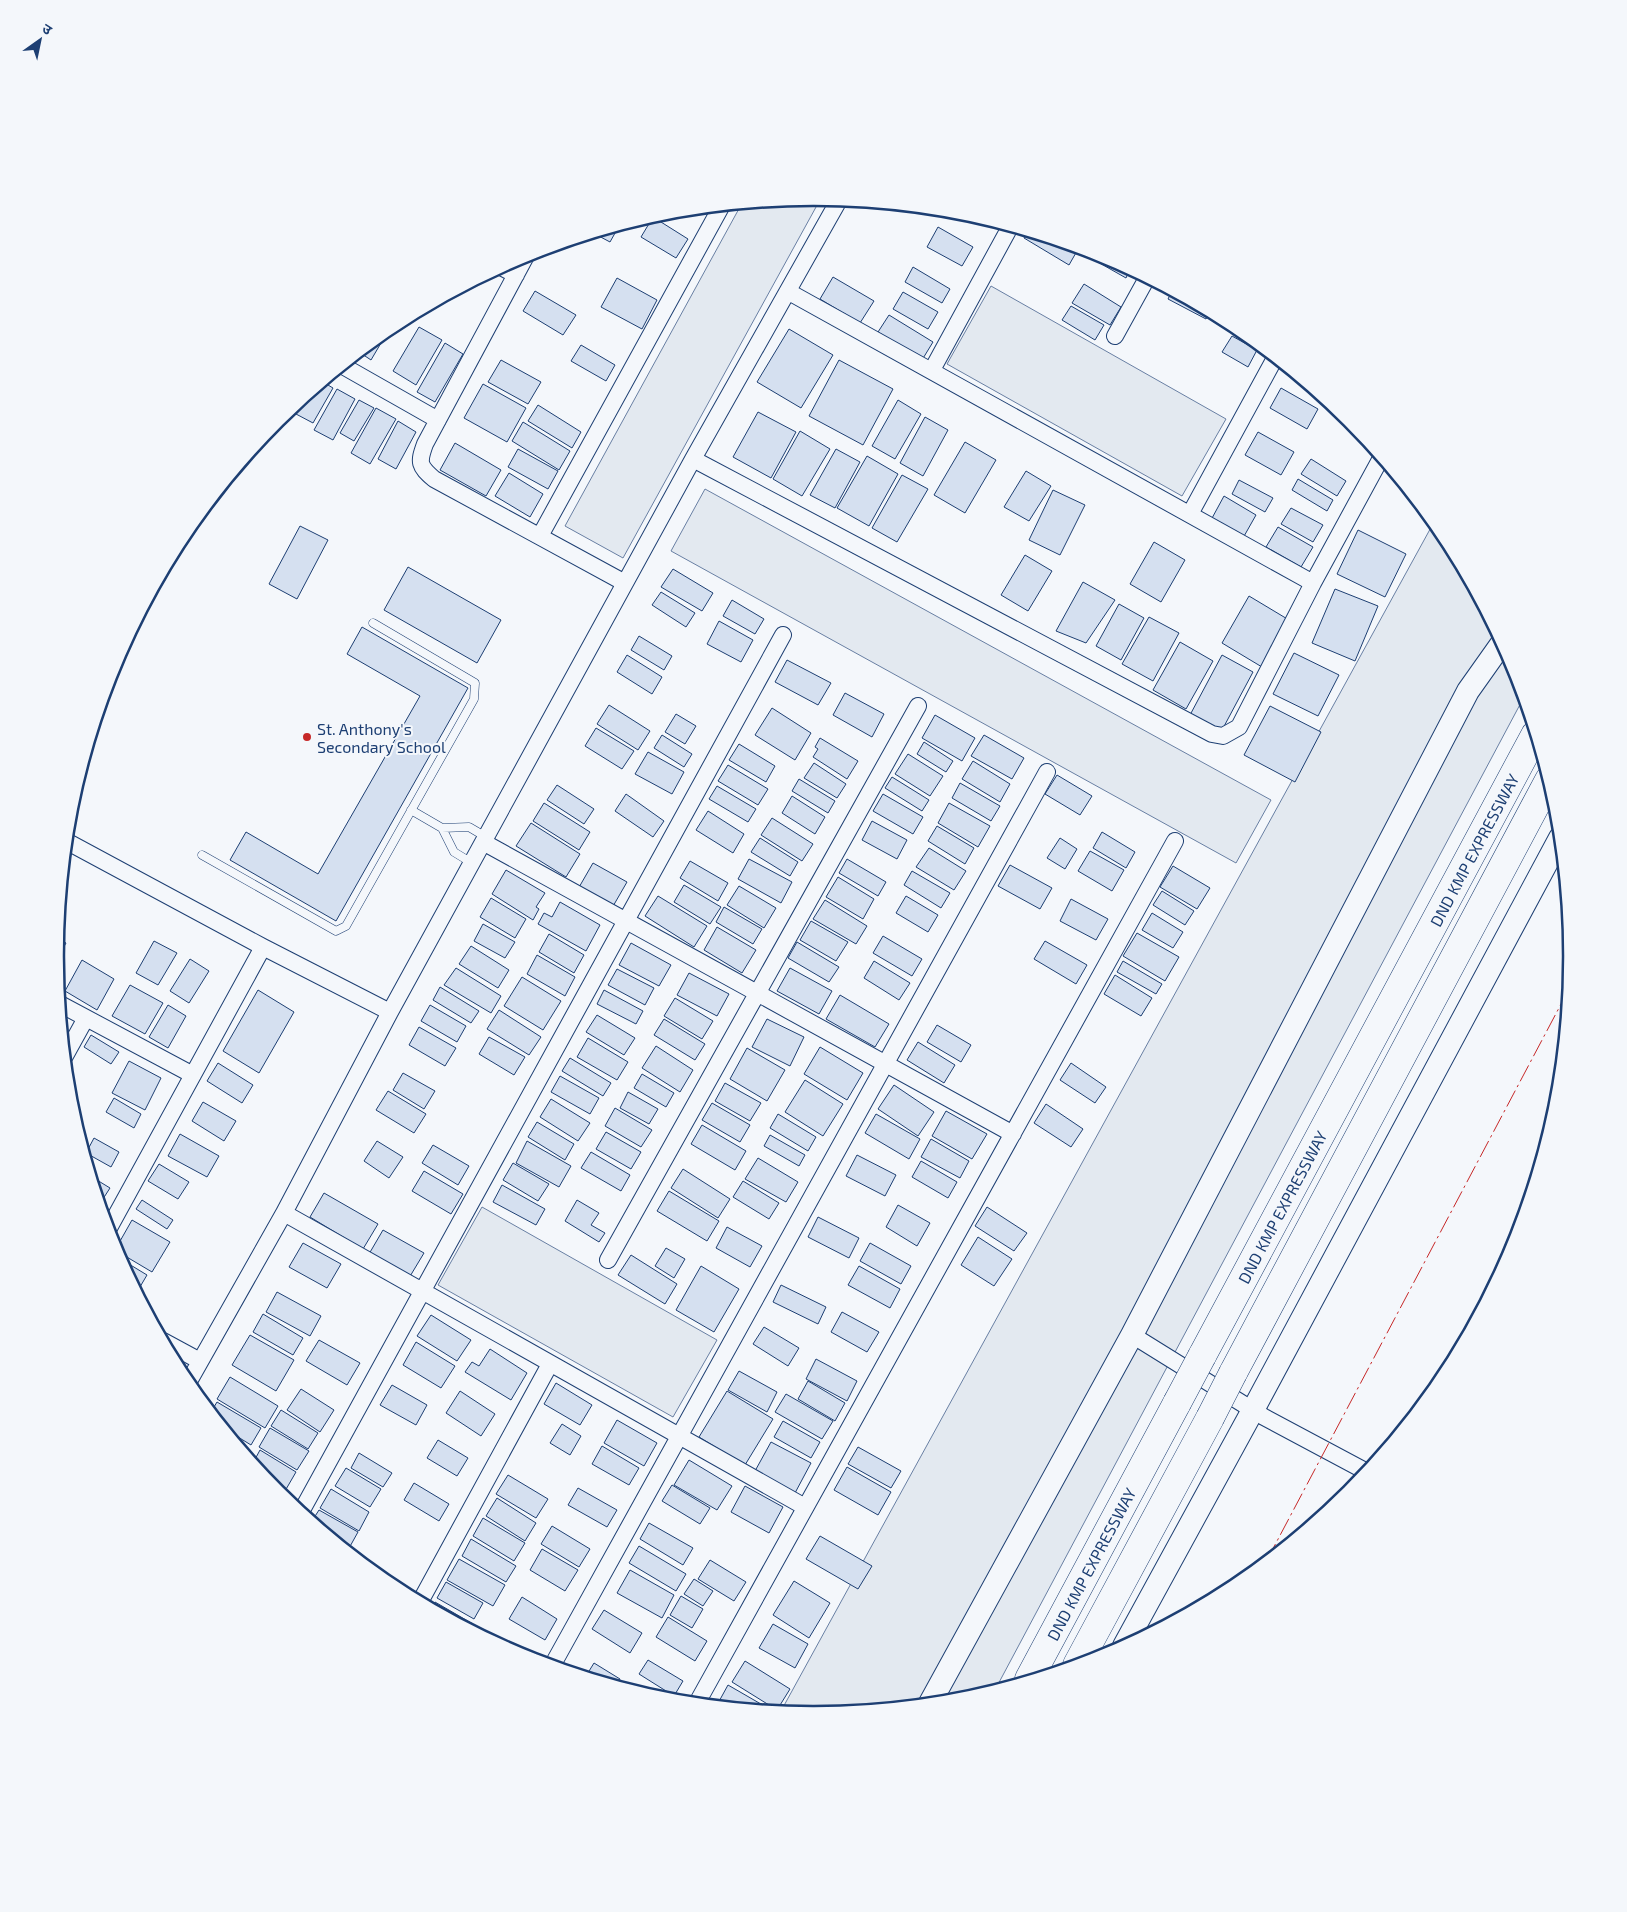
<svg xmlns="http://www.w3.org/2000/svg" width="1627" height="1912" font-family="'Exo 2','Noto Sans Devanagari',sans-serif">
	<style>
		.green { fill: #e3e9f0; stroke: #687fa3 }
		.building { fill: #d5e0f0; stroke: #1d3f73 }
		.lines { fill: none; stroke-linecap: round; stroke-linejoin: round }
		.lane-casing { stroke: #1d3f73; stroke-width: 9 }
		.street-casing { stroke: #1d3f73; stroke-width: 18 }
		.secondary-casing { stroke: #1d3f73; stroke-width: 24 }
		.highway-casing { stroke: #1d3f73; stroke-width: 29 }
		.lane { stroke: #f4f7fb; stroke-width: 8 }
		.street { stroke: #f4f7fb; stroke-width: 16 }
		.secondary { stroke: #f4f7fb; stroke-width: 22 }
		.highway { stroke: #f4f7fb; stroke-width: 28 }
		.highway-bridge-casing { stroke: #1d3f73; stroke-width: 29; stroke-linecap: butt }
		.highway-bridge { stroke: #f4f7fb; stroke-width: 28 }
		.power { stroke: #c62828; stroke-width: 1; stroke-dasharray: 18 4 2.5 4; stroke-linecap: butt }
		.poi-dot { fill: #c62828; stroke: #f4f7fb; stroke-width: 2 }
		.labels { text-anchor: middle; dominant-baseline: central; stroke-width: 4; stroke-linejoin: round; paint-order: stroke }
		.poi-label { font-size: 16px; fill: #1d3f73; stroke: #f4f7fb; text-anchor: start }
		.street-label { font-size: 16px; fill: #1d3f73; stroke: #f4f7fb }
		.rim { fill: none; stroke: #1d3f73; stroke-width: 2.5 }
	</style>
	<rect width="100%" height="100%" fill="#f4f7fb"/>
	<!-- green -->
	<path class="green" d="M814,198H821L623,558L565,526L741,205Z
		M991,286L1226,419L1182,496L947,364Z
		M705,489L1271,800L1236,863L671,551Z
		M1434,522L1444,535L1514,666L1524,697L995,1690L961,1700L813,1714L781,1711Z
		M482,1207L717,1340L673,1417L438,1285Z"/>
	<!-- building -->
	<path class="building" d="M653,217L688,239L676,258L641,237Z
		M619,226L610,242L595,234Z
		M938,227L973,247L962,266L927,247Z
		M1027,232L1063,243L1077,251L1069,265L1024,238Z
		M1092,252L1130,269L1126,278L1089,257Z
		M913,267L950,289L942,303L905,282Z
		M833,277L874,301L860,323L820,299Z
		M617,278L657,300L642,329L601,307Z
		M1084,284L1121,307L1110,325L1072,303Z
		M535,291L576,315L563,335L523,311Z
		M1172,291L1210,312L1206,319L1168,299Z
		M903,292L938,312L928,329L893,309Z
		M1071,306L1104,325L1095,340L1062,320Z
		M889,315L933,342L922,360L878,332Z
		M391,326L371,360L359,352Z
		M419,327L442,340L416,385L393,371Z
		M789,329L833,355L801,408L757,382Z
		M1232,336L1257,350L1248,367L1222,352Z
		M445,343L463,354L435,402L417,392Z
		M581,345L615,365L606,381L571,361Z
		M501,360L541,382L528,404L488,382Z
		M839,360L893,389L863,445L809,416Z
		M323,382L333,388L313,423L296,414L306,396Z
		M483,384L526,408L507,442L464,418Z
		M1281,388L1318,409L1307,429L1270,408Z
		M337,389L355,399L333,440L314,430Z
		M359,400L374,408L354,441L340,433Z
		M898,400L921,414L895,459L872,446Z
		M538,405L581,432L572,448L528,421Z
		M376,408L396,419L370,464L351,453Z
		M758,412L796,432L771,478L733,457Z
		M925,417L948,430L923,476L900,463Z
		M398,421L416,432L396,469L378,459Z
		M523,422L570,451L559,470L512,441Z
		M800,431L830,449L802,496L773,479Z
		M1258,432L1294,452L1281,475L1245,455Z
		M965,442L996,460L965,513L934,495Z
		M455,443L501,470L486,496L440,470Z
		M518,449L558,471L548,489L508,467Z
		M836,449L860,462L835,508L810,495Z
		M867,456L898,474L869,526L837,508Z
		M1311,459L1346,481L1337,496L1301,474Z
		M1026,471L1051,486L1029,521L1004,507Z
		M509,473L543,494L530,517L495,496Z
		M902,475L928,489L897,542L872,528Z
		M1298,479L1333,500L1327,511L1292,490Z
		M1239,480L1273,498L1265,512L1232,494Z
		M1053,490L1085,505L1060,555L1029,540Z
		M1224,496L1256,515L1243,538L1211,520Z
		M1291,508L1323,525L1313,542L1281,524Z
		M300,526L328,540L297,599L269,584Z
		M1278,527L1313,547L1301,567L1266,547Z
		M1358,530L1406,554L1385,597L1337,574Z
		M1154,542L1185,560L1161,602L1130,584Z
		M1025,555L1052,571L1028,611L1001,595Z
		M408,567L501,620L477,663L384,610Z
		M673,569L713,593L702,611L661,587Z
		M1083,582L1115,600L1086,643L1056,631Z
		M1335,589L1378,606L1355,661L1312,643Z
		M661,592L695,613L686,627L652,605Z
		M1249,596L1289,620L1262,667L1222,643Z
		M732,600L764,619L755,634L723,616Z
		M1119,604L1144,618L1121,660L1096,646Z
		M1149,617L1179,633L1153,681L1122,664Z
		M719,621L753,640L741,662L707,644Z
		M362,627L468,688L336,921L230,860L246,832L318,874L420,696L347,654Z
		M639,636L672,656L664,670L631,650Z
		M1180,642L1213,661L1186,709L1153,690Z
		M1294,653L1339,675L1318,716L1273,694Z
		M627,655L662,677L652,694L617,672Z
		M1222,655L1253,672L1221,732L1190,715Z
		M787,660L831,683L818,705L775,682Z
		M845,693L884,714L872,737L833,715Z
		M609,705L650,731L638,750L597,724Z
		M1270,706L1321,732L1295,782L1244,755Z
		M772,708L811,733L795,760L755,735Z
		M676,714L696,726L685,744L665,732Z
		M935,715L975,738L962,761L922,738Z
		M596,728L634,751L622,769L585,746Z
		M662,735L692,754L684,767L654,748Z
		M984,735L1024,758L1012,779L971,756Z
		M820,738L858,761L847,779L813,757L818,749L815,747Z
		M924,742L953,761L946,772L917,754Z
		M739,744L775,766L766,782L729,760Z
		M648,752L684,772L672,794L635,774Z
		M908,754L943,776L930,796L895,774Z
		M973,761L1010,784L1000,802L962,779Z
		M814,763L846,784L837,798L804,778Z
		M728,765L768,789L758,805L718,781Z
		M1057,775L1092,796L1080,815L1045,794Z
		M892,777L929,800L922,811L885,788Z
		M799,779L835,801L828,813L792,791Z
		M960,783L1000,806L991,821L952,798Z
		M557,785L594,809L584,824L547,800Z
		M717,786L756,809L748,822L709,799Z
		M626,794L664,821L653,837L615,811Z
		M883,794L923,817L913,834L873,811Z
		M792,796L825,817L815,834L782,813Z
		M544,803L590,832L579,850L533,821Z
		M949,803L990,826L978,847L938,823Z
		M708,811L744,834L733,853L696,830Z
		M772,818L813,844L802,861L761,835Z
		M872,821L907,840L897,859L862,840Z
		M531,823L580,854L566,877L516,846Z
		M937,826L974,848L965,864L928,841Z
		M1102,832L1135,852L1126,868L1093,848Z
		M760,838L798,862L790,876L751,852Z
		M1060,838L1077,849L1065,869L1047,858Z
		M929,848L966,871L954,890L916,867Z
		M1090,851L1124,870L1112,891L1078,871Z
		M749,859L792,882L781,903L738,879Z
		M847,859L886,882L878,896L839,873Z
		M690,861L728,883L718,901L680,878Z
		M593,863L627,882L612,908L578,889Z
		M1010,865L1052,888L1040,909L998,886Z
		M1173,866L1210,888L1197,909L1160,887Z
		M506,870L545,893L536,907L539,909L533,920L492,894Z
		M912,871L950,893L941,908L904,885Z
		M838,877L874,899L863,919L826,897Z
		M684,885L721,907L710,924L674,902Z
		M739,886L776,908L764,928L727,905Z
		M1162,891L1194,911L1185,925L1153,905Z
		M658,896L707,926L694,947L645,916Z
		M906,896L938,915L928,932L896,913Z
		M491,898L526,919L515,938L480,917Z
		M1071,899L1108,919L1096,940L1060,921Z
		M825,900L867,926L856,944L813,919Z
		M560,902L600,925L586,951L538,924L544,913L552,917Z
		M724,907L762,929L753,944L716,922Z
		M1152,913L1183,932L1173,948L1142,930Z
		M811,921L848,942L836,961L800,940Z
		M483,924L515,942L505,958L474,941Z
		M717,927L756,950L742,973L704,950Z
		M1137,933L1179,957L1165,981L1123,956Z
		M549,934L584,955L574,973L539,952Z
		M883,936L922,959L912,976L873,953Z
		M57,938L66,943L56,961L55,956Z
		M154,941L177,953L158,985L136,973Z
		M1045,941L1087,965L1076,984L1034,959Z
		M797,942L839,967L829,982L788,958Z
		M631,943L671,965L659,986L619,965Z
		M471,946L509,970L498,988L459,964Z
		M537,955L575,977L565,996L527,974Z
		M190,959L209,971L189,1003L170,991Z
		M82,960L114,979L97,1010L65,991Z
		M874,961L910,983L899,1000L864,978Z
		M1123,961L1162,984L1156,994L1117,972Z
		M456,968L501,996L491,1013L444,985Z
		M790,968L832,991L819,1014L777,991Z
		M617,969L654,988L645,1005L608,985Z
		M689,973L729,994L717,1016L677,995Z
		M1115,975L1152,998L1141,1016L1104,994Z
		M522,977L561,1001L543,1030L504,1006Z
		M130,985L163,1003L145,1034L112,1016Z
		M440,987L479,1011L471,1023L433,1000Z
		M258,990L294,1012L259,1073L223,1051Z
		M604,990L643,1011L636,1024L597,1004Z
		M840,995L889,1024L875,1047L826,1019Z
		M675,998L713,1021L702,1039L664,1016Z
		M168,1005L186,1016L168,1048L149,1037Z
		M430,1005L466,1026L457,1042L421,1021Z
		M499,1010L541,1037L529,1055L487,1029Z
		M597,1015L635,1038L624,1055L586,1032Z
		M664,1019L705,1044L695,1060L654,1035Z
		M767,1019L804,1037L790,1066L752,1047Z
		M937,1025L971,1045L961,1062L927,1042Z
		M419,1027L456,1048L445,1066L409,1045Z
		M91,1035L119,1052L111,1064L84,1047Z
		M489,1037L525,1057L514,1075L479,1054Z
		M588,1038L628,1062L617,1080L577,1057Z
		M918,1042L955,1065L944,1083L907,1060Z
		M656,1046L693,1070L680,1092L642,1068Z
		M820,1047L863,1073L847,1100L804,1074Z
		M747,1048L785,1070L767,1101L730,1079Z
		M570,1058L611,1083L603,1096L562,1071Z
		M129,1061L161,1078L145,1110L112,1093Z
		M218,1063L253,1085L242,1103L207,1081Z
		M1071,1063L1106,1087L1095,1103L1060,1080Z
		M403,1073L435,1091L424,1109L393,1090Z
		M642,1074L674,1093L666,1107L634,1088Z
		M560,1076L599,1098L590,1114L551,1092Z
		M805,1080L843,1104L823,1136L785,1112Z
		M725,1083L761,1103L750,1121L715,1101Z
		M894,1085L934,1112L918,1136L878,1109Z
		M388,1091L426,1114L414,1133L376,1110Z
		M628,1092L658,1109L649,1124L620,1108Z
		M114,1098L141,1114L134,1128L106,1112Z
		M551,1099L590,1123L578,1141L540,1117Z
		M203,1102L236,1121L224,1141L192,1121Z
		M712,1103L750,1125L740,1142L702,1120Z
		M1046,1104L1083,1129L1071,1147L1034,1123Z
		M615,1108L652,1130L641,1147L605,1126Z
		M946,1111L987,1134L972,1159L932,1136Z
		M778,1114L816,1137L808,1151L770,1128Z
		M876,1114L920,1139L909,1159L865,1133Z
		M537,1122L574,1144L565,1160L528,1137Z
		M702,1125L746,1151L735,1170L691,1144Z
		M606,1132L641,1152L631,1169L596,1149Z
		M180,1134L219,1156L207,1177L168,1156Z
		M770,1135L805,1155L799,1166L764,1146Z
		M94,1138L119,1152L111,1167L86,1153Z
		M931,1139L969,1161L960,1178L921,1157Z
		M377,1141L403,1157L389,1178L364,1161Z
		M527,1141L571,1166L559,1187L516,1163Z
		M433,1145L469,1166L458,1185L422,1163Z
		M591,1152L630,1175L621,1191L581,1168Z
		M857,1155L896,1175L885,1196L846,1176Z
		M758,1158L798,1182L786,1202L745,1179Z
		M921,1161L957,1182L948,1198L912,1177Z
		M513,1163L549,1184L538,1201L503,1180Z
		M159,1164L189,1182L178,1199L148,1181Z
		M683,1169L730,1199L718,1218L671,1188Z
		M424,1171L463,1194L451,1214L412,1191Z
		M92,1177L110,1188L101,1202L99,1201Z
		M743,1181L779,1203L769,1219L733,1197Z
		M502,1185L545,1209L536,1225L493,1202Z
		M669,1191L719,1221L707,1241L657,1211Z
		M324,1193L378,1224L363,1249L310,1217Z
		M142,1200L173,1220L167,1229L136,1209Z
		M577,1200L599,1213L591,1225L605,1233L599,1242L565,1221Z
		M898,1205L930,1223L917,1246L886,1227Z
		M987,1207L1027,1233L1014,1251L975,1226Z
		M818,1217L859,1238L849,1258L808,1237Z
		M132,1220L170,1242L152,1272L115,1250Z
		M727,1227L762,1246L750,1267L716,1248Z
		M383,1230L424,1253L409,1278L369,1254Z
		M978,1237L1012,1259L994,1286L961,1265Z
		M303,1243L341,1264L327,1288L289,1267Z
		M870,1243L911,1266L901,1284L860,1261Z
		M666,1248L685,1259L674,1278L655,1266Z
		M631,1255L677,1284L665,1304L618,1275Z
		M119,1258L147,1275L137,1292Z
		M701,1266L739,1289L714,1332L676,1310Z
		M859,1266L900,1289L890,1308L848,1285Z
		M781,1285L826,1307L818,1324L773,1302Z
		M277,1292L321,1316L310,1336L266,1312Z
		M842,1312L879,1332L867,1352L831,1332Z
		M263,1314L303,1338L293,1355L253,1332Z
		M431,1315L471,1340L457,1361L417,1336Z
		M764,1327L799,1348L788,1366L753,1344Z
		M250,1335L294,1360L276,1391L232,1365Z
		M319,1340L360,1363L347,1385L306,1361Z
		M416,1342L455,1366L441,1388L403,1365Z
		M490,1349L527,1373L511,1400L465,1372L472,1362L479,1366Z
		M816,1359L857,1381L847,1401L806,1379Z
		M739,1371L777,1392L767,1412L728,1390Z
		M230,1377L278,1406L265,1428L217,1399Z
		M808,1381L845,1403L835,1421L798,1399Z
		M556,1383L592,1405L580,1425L544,1404Z
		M392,1385L427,1405L416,1425L380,1405Z
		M301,1389L334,1410L320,1432L287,1410Z
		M460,1391L495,1414L481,1436L446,1413Z
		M727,1391L773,1419L745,1465L699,1437Z
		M786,1394L833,1421L822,1439L775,1412Z
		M217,1402L261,1428L251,1445L225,1429L211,1412Z
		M281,1410L318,1433L308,1449L271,1426Z
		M617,1420L657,1443L644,1466L604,1443Z
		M783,1421L820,1442L811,1458L774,1437Z
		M562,1424L581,1436L570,1455L550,1443Z
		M270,1428L309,1451L297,1470L259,1447Z
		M438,1440L468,1458L457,1476L427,1458Z
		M771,1442L811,1463L795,1493L755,1471Z
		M602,1446L639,1468L629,1485L592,1464Z
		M858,1447L901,1471L891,1488L848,1464Z
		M260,1450L296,1472L285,1491L268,1481L253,1463Z
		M359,1453L392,1473L383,1487L351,1468Z
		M689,1460L732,1486L717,1510L674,1485Z
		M847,1467L891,1492L878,1515L834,1490Z
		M346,1468L381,1489L370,1507L335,1486Z
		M508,1475L548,1499L536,1518L496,1494Z
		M414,1483L449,1504L439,1521L404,1500Z
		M672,1485L710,1508L700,1524L662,1501Z
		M745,1486L783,1507L769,1533L731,1512Z
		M578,1488L617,1510L607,1527L568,1505Z
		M331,1489L369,1512L359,1531L320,1508Z
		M497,1498L536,1523L525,1541L486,1516Z
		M319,1510L358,1532L348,1550L312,1521Z
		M483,1518L525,1543L514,1561L473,1536Z
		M649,1523L693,1548L683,1565L640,1539Z
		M552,1526L590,1549L579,1567L541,1544Z
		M820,1536L872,1566L858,1589L806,1559Z
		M471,1539L516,1566L506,1582L462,1556Z
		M639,1546L686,1574L676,1591L629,1563Z
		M542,1549L578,1570L565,1591L530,1570Z
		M359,1559L379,1572L377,1575L359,1560Z
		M459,1559L505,1585L493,1606L447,1580Z
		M710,1560L746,1582L734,1601L698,1579Z
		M630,1570L674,1595L662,1618L617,1593Z
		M384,1576L402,1587L400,1591L382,1579Z
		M694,1579L713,1591L703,1606L684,1594Z
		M794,1581L830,1603L809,1638L773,1615Z
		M446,1582L483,1603L474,1619L437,1598Z
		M681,1596L703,1609L692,1628L670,1615Z
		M522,1597L557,1619L545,1640L509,1619Z
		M435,1602L473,1624L470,1628L431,1608Z
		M604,1610L642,1633L630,1653L592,1629Z
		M668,1617L707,1641L695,1661L656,1637Z
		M773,1624L808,1644L795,1668L759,1648Z
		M484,1631L528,1655L526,1658L482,1635Z
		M648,1660L683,1681L674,1696L639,1674Z
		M745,1661L790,1689L777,1710L732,1682Z
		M594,1663L620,1679L617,1685L586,1676Z
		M728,1685L773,1711L717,1705Z"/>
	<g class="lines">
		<!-- lane casing -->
		<g class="lane-casing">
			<path id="lane" d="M411,810L442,828L469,827L486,837
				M442,828L454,852L472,863
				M202,855L336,931L346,926L474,699L475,683L373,623"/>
		</g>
		<!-- street casing -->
		<g class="street-casing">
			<path id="street" d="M527,254L425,444C418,463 419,466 434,479L625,583
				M501,267L516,275
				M789,292L1313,583
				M1115,336L1147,278
				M343,366L438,420
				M932,370L1010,227
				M693,459L1212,734L1223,736L1239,727L1313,583L1381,458
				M1190,514L1275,358
				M540,536L721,207
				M66,841L263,947L390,1012
				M483,842L1013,1134
				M60,1004L193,1075
				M65,1056L86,1018
				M284,1213L805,1507
				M108,1230L263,947
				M608,1260L918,706
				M1132,1335L1264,1417L1367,1472
				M163,1341L200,1361
				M188,1383L284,1213L390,1012L693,459L839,200
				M301,1512L783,635
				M420,1602L550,1364
				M552,1666L1047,772
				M697,1703L1175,841"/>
		</g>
		<!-- secondary casing -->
		<g class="secondary-casing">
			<path id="secondary" d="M1124,1646L1253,1410L1560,838
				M930,1703L1132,1335L1468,691L1502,643"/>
		</g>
		<!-- highway casing -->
		<g class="highway-casing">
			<path id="highway" d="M1202,1356L1535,735
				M1233,1373L1549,780
				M1077,1665L1210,1418
				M1029,1679L1177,1403"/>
		</g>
		<!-- lane -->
		<use href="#lane" class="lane"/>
		<!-- street -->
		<use href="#street" class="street"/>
		<!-- secondary -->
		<use href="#secondary" class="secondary"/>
		<!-- highway -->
		<use href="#highway" class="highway"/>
		<!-- highway-bridge casing -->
		<g class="highway-bridge-casing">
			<path id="highway-bridge" d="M1177,1403L1202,1356
				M1210,1418L1233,1373"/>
		</g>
		<!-- highway-bridge -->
		<use href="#highway-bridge" class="highway-bridge"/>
		<!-- power -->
		<path class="power" d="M1267,1560L1569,989"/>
	</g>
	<!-- markers -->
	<circle class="poi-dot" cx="307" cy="737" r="5"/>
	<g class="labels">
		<!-- poi labels -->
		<g class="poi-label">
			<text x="317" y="728">St. Anthony's<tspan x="317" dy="18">Secondary School</tspan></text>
		</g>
		<!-- street labels -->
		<g class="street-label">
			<text transform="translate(1474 850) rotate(-62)">DND KMP EXPRESSWAY</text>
			<text transform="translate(1282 1207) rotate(-62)">DND KMP EXPRESSWAY</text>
			<text transform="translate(1091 1564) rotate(-62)">DND KMP EXPRESSWAY</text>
		</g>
	</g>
	<!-- crop -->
	<path d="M0 0H1627V1912H0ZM813 206H814A749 749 0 0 1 1563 955V957A749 749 0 0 1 814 1706H813A749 749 0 0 1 64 957V955A749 749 0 0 1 813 206Z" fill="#f4f7fb" fill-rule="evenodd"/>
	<path class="rim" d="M813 206H814A749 749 0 0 1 1563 955V957A749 749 0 0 1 814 1706H813A749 749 0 0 1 64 957V955A749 749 0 0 1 813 206Z"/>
	<!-- north arrow -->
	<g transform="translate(40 40) rotate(33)" stroke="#f4f7fb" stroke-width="4" paint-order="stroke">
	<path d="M0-4L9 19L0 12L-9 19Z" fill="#1d3f73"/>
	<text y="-8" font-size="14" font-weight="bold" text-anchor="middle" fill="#1d3f73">उ</text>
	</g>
</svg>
